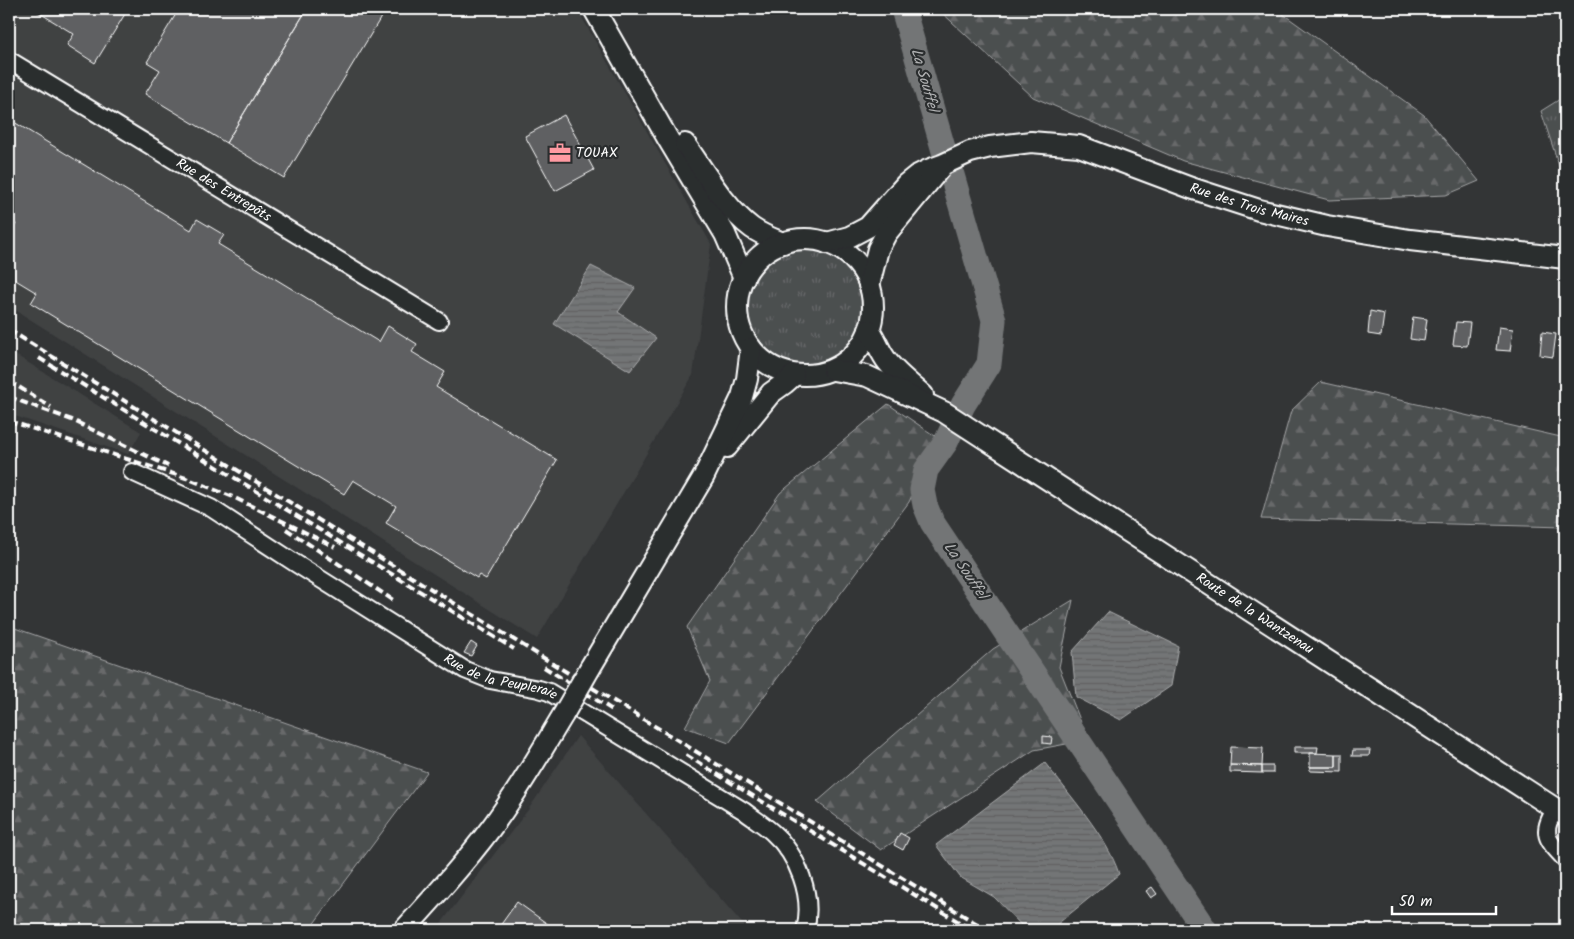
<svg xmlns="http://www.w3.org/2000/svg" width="1574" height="939" font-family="Kalam,sans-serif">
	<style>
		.built { fill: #404243 }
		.grass { fill: url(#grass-tufts); stroke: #a6a7a8 }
		.forest { fill: url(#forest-firs); stroke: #a6a7a8 }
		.water { fill: url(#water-rules); stroke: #abacad }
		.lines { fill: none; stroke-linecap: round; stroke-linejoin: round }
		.river { stroke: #737576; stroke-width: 25 }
		.building { fill: #5f6162; stroke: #fff }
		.minor-casing { stroke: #fff; stroke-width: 20 }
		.major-casing { stroke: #fff; stroke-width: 24 }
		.minor { stroke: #2a2d2e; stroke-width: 16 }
		.major { stroke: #2a2d2e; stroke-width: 20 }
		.rail { stroke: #fff; stroke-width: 4; stroke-dasharray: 8 4; stroke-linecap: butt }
		.major-bridge-casing { stroke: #fff; stroke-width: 24; stroke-linecap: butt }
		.major-bridge { stroke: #2a2d2e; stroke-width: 20 }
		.labels { text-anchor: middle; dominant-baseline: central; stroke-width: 4.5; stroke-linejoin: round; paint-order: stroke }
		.poi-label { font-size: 14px; fill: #fff; stroke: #2a2d2e; text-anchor: start }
		.street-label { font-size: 14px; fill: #fff; stroke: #2a2d2e }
		.water-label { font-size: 15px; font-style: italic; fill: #b2b3b4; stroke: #2a2d2e }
	</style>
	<defs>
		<pattern id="grass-tufts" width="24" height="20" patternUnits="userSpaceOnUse" patternTransform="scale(1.25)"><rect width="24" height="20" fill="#4c4f50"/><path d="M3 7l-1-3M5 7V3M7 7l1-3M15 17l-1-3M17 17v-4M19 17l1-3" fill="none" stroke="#67696a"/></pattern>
		<pattern id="forest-firs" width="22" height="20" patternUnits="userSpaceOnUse" patternTransform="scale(1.25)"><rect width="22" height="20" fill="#4c4f50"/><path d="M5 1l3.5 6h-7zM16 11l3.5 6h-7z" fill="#67696a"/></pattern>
		<pattern id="water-rules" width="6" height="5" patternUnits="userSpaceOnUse" patternTransform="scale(1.25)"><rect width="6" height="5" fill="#737576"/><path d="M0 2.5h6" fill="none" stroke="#606061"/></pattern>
	</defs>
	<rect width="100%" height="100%" fill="#333536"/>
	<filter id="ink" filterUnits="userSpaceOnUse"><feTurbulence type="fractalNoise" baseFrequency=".02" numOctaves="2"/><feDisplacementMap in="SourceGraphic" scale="10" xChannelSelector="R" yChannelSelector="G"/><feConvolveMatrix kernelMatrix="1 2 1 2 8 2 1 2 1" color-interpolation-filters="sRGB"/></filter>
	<g filter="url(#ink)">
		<!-- built -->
		<path class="built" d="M9,9H577L711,244L693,375L537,639L9,306Z
			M9,351L141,432L128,454L9,414Z
			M578,736L748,930H436L528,810Z"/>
		<!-- grass -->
		<path class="grass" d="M1565,96V177L1563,178L1541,111Z
			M746 308a60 60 0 1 1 120 0a60 60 0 1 1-120 0Z"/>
		<!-- forest -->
		<path class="forest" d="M938,9H1276L1424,115L1479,181L1446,195L1329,200L1183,161L1033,97Z
			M1321,382L1565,438V527L1261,519L1291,411Z
			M888,404L938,438L909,502L729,743L685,727L710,681L687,627L780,493Z
			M1073,600L1059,667L1088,740L1034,750L881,850L817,802L993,649Z
			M9,626L427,772L309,930H9Z"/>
		<!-- water -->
		<path class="water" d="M591,266L635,288L618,312L656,338L630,371L554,324Z
			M1108,612L1178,646L1171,686L1121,720L1076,697L1072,652Z
			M1045,763C1068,793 1108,838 1119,874L1050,930H1026L994,897L960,877L936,845Z"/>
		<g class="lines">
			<!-- river -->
			<path class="river" d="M903,9L944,151
				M952,175L994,320L989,364L963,405L946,442L926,470L922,490L925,505L932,522L1205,930"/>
		</g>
		<!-- building -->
		<path class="building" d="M33,9H128L95,63L67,45L74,34Z
			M179,9H307L226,143L145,94L160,70L147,62Z
			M307,9H386L284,178L226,143Z
			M564,115L594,170L555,191L525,136Z
			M9,119L191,230L197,219L224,235L218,244L379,342L388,326L417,344L412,352L445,372L436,387L557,460L486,579L479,575L477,578L386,523L396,506L353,480L344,494L31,303L37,293L9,276V236L16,224L9,219Z
			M1370,311L1384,314L1381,336L1368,334Z
			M1413,317L1427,319L1424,341L1410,339Z
			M1456,322L1470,323L1467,346L1453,345Z
			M1499,327L1513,329L1510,351L1496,350Z
			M1542,332L1556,334L1553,357L1540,355Z
			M471,642L477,646L471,656L464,653Z
			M1043,736L1052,737L1051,744L1043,743Z
			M1231,747L1263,748L1262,766L1230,765Z
			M1294,747H1318L1317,753H1294Z
			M1353,750H1370L1369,756H1352Z
			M1310,753L1336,754V767H1310Z
			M1336,754H1342V772L1310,771V767H1336Z
			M1230,765L1262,766V773L1230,772Z
			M1262,766H1273V773H1262Z
			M900,833L909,838L903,850L894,845Z
			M1152,887L1157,894L1151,898L1146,891Z
			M517,902L556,930H497Z"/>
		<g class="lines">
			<!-- minor casing -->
			<g class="minor-casing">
				<g id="minor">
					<path id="s1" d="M9,60L439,321"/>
					<path id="s2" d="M132,472L211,508L295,563L465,670L490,680L539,689L549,692L744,811C753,818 763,824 772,832C798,855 814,896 805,930"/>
					<path d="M1556,809C1539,833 1548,841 1565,859"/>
				</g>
			</g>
			<!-- major casing -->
			<g class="major-casing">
				<g id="major">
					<path d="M594,9L668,139L725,234L744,278"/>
					<path d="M685,144C705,172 724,207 752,228C762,235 773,239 783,243"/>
					<circle cx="805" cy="307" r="68"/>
					<path id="s3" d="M827,243L849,237L868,227L906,184L916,176L928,170L942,165L970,152L990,147L1031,142L1079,146L1191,188L1259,210L1327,226L1410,240L1565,258"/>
					<path d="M869,285L878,249L886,234L941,167"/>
					<path d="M869,330C875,338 878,347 883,355C892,371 910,383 923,395"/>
					<path id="s4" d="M833,370L867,376L944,412L1565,815"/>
					<path d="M727,447L771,393L785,383L794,375"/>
					<path d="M590,668L704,476L742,397L747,379L751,348"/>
					<path d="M404,930C434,897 464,864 491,828C518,792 540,753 563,715"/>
				</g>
			</g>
			<!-- minor -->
			<use href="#minor" class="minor"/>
			<!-- major -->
			<use href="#major" class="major"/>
			<!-- rail -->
			<path class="rail" d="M9,330L987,930
				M39,358L514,649
				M9,381L51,407
				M9,397L72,420L168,466
				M9,421L186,478L233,497L335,547
				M286,529L396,602
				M544,667L614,711
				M686,755L972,930"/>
			<!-- major-bridge casing -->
			<g class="major-bridge-casing">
				<path id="major-bridge" d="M563,715L590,668"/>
			</g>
			<!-- major-bridge -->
			<use href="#major-bridge" class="major-bridge"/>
		</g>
	</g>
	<!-- icons -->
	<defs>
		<g id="office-bare" transform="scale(1.725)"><path d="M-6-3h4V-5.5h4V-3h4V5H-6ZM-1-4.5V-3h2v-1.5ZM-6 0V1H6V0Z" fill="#ff9aa2" stroke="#2a2d2e" stroke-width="2.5" paint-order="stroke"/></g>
	</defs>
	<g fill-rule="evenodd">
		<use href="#office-bare" x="560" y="153"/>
	</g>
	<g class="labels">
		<!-- poi labels -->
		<g class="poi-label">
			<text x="576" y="153">TOUAX</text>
		</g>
		<!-- street labels -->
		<g class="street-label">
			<text stroke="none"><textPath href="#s1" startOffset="251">Rue des Entrepôts</textPath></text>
			<text stroke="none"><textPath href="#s3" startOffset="464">Rue des Trois Maires</textPath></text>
			<text stroke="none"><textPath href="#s4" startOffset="490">Route de la Wantzenau</textPath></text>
			<text stroke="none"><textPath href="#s2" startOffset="424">Rue de la Peupleraie</textPath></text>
		</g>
		<!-- water labels -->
		<g class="water-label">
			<text transform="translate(924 80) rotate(74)">La Souffel</text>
			<text transform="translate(965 571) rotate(56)">La Souffel</text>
		</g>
	</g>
	<!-- margin -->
	<rect width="1574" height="939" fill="none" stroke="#2a2d2e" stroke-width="30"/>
	<rect x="15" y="15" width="1544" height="909" fill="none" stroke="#fff" stroke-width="2" filter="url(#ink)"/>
	<!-- scale -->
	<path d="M1392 906v8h104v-8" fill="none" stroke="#ffffff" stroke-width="2.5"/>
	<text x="1399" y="906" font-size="15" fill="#ffffff" stroke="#2a2d2e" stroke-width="4" paint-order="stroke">50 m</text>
</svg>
